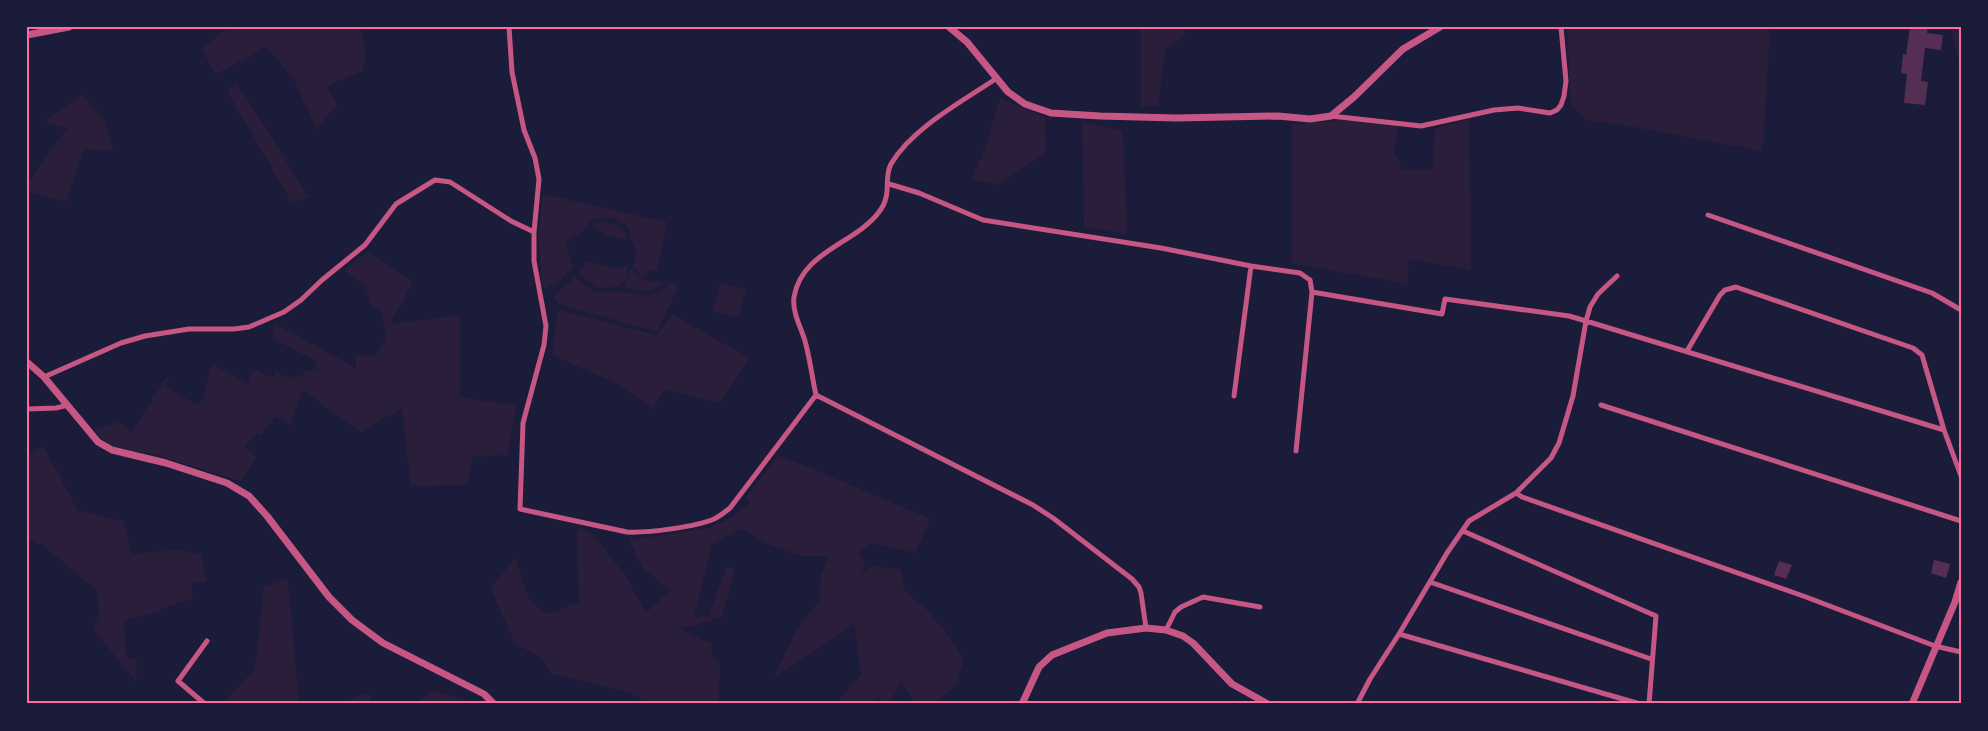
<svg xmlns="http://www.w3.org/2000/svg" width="1988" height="731" font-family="'Open Sans',sans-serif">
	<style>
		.green { fill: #2a1e3b }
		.building { fill: #542f53 }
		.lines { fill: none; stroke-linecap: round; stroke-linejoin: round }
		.minor { stroke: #c65784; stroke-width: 5 }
		.tertiary { stroke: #c65784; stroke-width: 7 }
		.neatline { fill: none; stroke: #ff6b9d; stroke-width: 2 }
	</style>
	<rect width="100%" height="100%" fill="#1b1b3a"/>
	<!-- green -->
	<path class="green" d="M229,27H361L366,55L363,71L327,86L337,105L317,129L292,77L266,47L216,74L201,49Z
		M1141,27H1183L1185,34L1165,51L1158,106L1141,107Z
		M1567,27H1770L1763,151L1617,124L1588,121L1571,106Z
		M1951,27H1961V61L1957,56Z
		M237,83L309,197L292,203L227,91Z
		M81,95L104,119L114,151L83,149L67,202L27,192V184L67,128L45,121Z
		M1000,98L1045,117L1046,153L998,185L972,180L984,150Z
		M1469,119L1471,270L1409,259L1407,284L1292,263V124L1343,120L1398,125L1394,153L1397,156L1402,170H1428L1433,167L1435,128Z
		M1082,123L1123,130L1127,234L1084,227Z
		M543,194L667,222L657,271L649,270L645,277L641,276L632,265C640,255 635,249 631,239C629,234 631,235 629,230C623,219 606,215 595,219C590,221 588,225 585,229C581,234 574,235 569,239C563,251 573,257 572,268L560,281L545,289L542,286L538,235Z
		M602,222L621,226L626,234V240L605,235L592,226Z
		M367,252L413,282L390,324L460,315V397L516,406L507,455L472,457L468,485L411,486L402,408L361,432L302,390L291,425L275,417L261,436L257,433L245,446L256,457L241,481L156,455L110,446L95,431L118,422L132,432L166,377L169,379L165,385L198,406L202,400L212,364L249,384L253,369L273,378L277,370L281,376L300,377L305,371L316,369L317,365L314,360L273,339L274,323L356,368L355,354L375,357L386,339L382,311L371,305L365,285L344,270Z
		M586,262L616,268L627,266V277L619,287C598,289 593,287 578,272Z
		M630,268L643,280L665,282C653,294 638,291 623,287L628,279Z
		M575,277C581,282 586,288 594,290C603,294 613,292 622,292C644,294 652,301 670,283L679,285L657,332L558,304L553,298L554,296Z
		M721,283L746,289L739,317L712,311Z
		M558,309L630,329L657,335L672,314L749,358L720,403L665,389L652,409L622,386L552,355Z
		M43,446L78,511L123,521L132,554L175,550L201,554L207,582L191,583L193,598L151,613L124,620L126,657L137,660L136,682L93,629L99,613L97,591L45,547L27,537V456Z
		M779,455L931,519L915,553L872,543L859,552L866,564L861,573L874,566L901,569L904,590L928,611L955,644L964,662L955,685L938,701L913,702L901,681L890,704H882L877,695L875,704H837V701L861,675L854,624L774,677L795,633L820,599L821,574L830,556H800L768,544L741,529L712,544L694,618L708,616L727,567L735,569L722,617L692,626L676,627L712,644V656L720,666L719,704H650L628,692L552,674L540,657L515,644L491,589L515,557L529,600L547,614L579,602L577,528L590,531L625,575L646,613L670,590L642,567L629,540L709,528L732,518L750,502L746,497Z
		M288,579L299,704H226V699L255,669L264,587Z
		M430,691L480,703L481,704H417Z
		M369,692L372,704H338Z"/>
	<!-- building -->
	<path class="building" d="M1910,27H1928L1927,33L1943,35L1941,50L1925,48L1921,81L1928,82L1925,105L1904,103L1907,74L1901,73L1903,54L1906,55Z
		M1934,560L1950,564L1946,578L1931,573Z
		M1779,561L1792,565L1786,579L1774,575Z"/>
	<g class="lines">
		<!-- minor -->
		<path class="minor" d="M509,27L512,72L524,130L535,158L539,179L534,232V261L546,326L544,345L523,423L520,509L627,532C648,533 695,527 714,519C720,516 725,512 730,508L816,395C812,377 810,359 805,341C801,327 792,313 794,297C802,251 855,244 879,212C893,194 883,179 891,164C912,128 963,101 997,78
			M1331,116L1421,126L1494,110L1518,108L1550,113L1557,110L1561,105L1564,96L1566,81L1561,27
			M889,184L919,193L983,220L1161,248L1251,266L1300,273L1310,280L1312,292L1442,314L1445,299L1569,316L1586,321L1944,430
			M1708,215L1932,293L1961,310
			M1687,351L1720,295L1725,290L1736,287L1913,348L1922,355L1944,430L1961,476
			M44,377L121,343L145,336L189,329H234L249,327L284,312L301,300L322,280L365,245L396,204L435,180L450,182L511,221L534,232
			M816,395L1033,505L1053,518L1132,579L1139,587L1141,593L1146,628
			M1234,396L1251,266
			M1601,405L1961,521
			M27,409L56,408L68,405
			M1296,451L1312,292
			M1516,493L1522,497L1806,597L1935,646L1961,652
			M1463,531L1656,616L1649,704
			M1430,582L1651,659
			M1166,630L1175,612L1181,607L1203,597L1260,607
			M1399,634L1640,704
			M205,704L178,681L207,641
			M1357,704L1370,679L1399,634L1447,553L1469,521L1516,493L1551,458L1559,443L1573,396L1586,321L1590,307L1598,294L1617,276"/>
		<!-- tertiary -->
		<path class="tertiary" d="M949,27L967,42L1008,92L1025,104L1051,113L1100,116L1176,118L1278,116L1310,119L1331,116L1354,97L1403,49L1440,27
			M27,35L69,27
			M27,362L44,377L98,442L112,450L166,463L227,483L249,496L267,516L329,597L352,620L383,643L484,694L494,704
			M1022,704L1039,667L1052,655L1107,633L1146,628L1166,630L1183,636L1193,643L1232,684L1268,704
			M1912,704L1955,602L1961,582"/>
	</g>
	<!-- border -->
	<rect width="1988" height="731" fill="none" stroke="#1b1b3a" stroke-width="57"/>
	<rect x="28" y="28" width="1932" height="674" class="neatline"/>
</svg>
